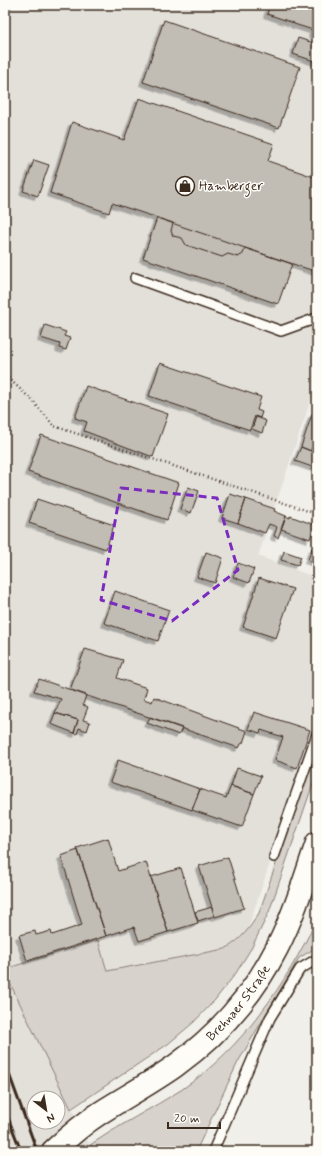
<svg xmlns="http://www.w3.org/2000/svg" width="322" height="1156" font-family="Mynerve,sans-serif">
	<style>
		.built { fill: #e3e0da; fill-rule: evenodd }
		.green { fill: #d7d2cc; stroke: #897e75 }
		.building { fill: #c1bcb4; stroke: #3b2a1e; filter: url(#shadow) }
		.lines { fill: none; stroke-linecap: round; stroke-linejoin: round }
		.service-casing { stroke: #3b2a1e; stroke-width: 12 }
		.primary-casing { stroke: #3b2a1e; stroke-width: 25 }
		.path { stroke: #3b2a1e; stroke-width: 2.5; stroke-dasharray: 1 3; stroke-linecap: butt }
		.service { stroke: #fdfcf7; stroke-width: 9 }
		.primary { stroke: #fdfcf7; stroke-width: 22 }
		.rail { stroke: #3b2a1e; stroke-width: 3 }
		.marked { fill: none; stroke: #7b2cbf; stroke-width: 3; stroke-dasharray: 8 5; stroke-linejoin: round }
		.labels { text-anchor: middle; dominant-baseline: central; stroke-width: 3; stroke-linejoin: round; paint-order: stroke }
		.poi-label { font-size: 13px; fill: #3b2a1e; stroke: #fdfcf7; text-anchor: start }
		.street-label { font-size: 13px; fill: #3b2a1e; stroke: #fdfcf7 }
	</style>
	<defs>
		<filter id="shadow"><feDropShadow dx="-3.5" dy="3.5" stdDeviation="0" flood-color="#0004"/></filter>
	</defs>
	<rect width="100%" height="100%" fill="#f1efea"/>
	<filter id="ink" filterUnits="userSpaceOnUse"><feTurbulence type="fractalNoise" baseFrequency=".025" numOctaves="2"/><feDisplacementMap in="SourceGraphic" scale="8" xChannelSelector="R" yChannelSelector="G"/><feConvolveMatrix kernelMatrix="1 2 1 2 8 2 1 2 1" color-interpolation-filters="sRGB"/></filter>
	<g filter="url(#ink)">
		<!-- built -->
		<path class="built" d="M5,5H317V382L258,556L317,578V723L242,946L107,971L98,940L5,969Z
			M5,973L90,1145L101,1151H5ZM34,1098H58V1122H34Z"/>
		<!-- green -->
		<path class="green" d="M317,745V772L269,912L252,947L236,973L215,1000L194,1022L168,1044L71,1109L5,973V969L98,940L107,971L225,949C242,939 249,929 259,913Z
			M317,919V947L299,958L238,1062L196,1151H101L90,1145C119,1125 151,1109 181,1090C243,1048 285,985 317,919Z"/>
		<!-- building -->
		<path class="building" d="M270,5H317V36L312,35L313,30L294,24V23L267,14Z
			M164,20L300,67L279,128L143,82Z
			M298,38L317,44V62L293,54Z
			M139,98L274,144L268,161L317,178V272L245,248L243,254L238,257L228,254L222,257L186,245L182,238L173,236L171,231L173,223L112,203L109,213L50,193L72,122L124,140Z
			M34,160L49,165L38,196L23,191Z
			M157,218L292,264L278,304L143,258Z
			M45,325L66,332L64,336L70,338L66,350L59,348L60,344L41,338Z
			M160,363L261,397L257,410L262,412L260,418L255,416L250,430L149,396Z
			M86,386L168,414L153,457L84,431L87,422L75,418Z
			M312,414L317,415V434L311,451L301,447Z
			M256,417L266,421L262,433L252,429Z
			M317,434V463L315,468L295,461L301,447L311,451Z
			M41,435L179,483L167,520L28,472Z
			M188,487L199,491L191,513L180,509Z
			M230,494L246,499L238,523L222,518Z
			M37,499L114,525L106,549L29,523Z
			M246,499L275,509L274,511L286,516L278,538L274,536L277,527L269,524L265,533L238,523Z
			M286,516L290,518V516L315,525L310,539L281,529Z
			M312,548L317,549V563L308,560Z
			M284,551L301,557L298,565L281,560Z
			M206,552L223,558L215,583L197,577Z
			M238,563L254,569L249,583L233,577Z
			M259,578L293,589L276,638L243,627Z
			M115,591L169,610L158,641L104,623Z
			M85,649L123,660L117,678L147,688L144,699L152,702L154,697L247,731L243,743L241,744L239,748L70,690Z
			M39,679L86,695L83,705L88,707L83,720L90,722L87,731L79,728L77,734L74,733L78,720L55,713L61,699L34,691Z
			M254,712L310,730L297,768L275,760L283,737L261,730L260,733L248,729Z
			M55,713L78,720L74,733L51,724Z
			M150,717L182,728L179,735L147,723Z
			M118,760L200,789L192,810L110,782Z
			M237,768L261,776L254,794L231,786Z
			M231,786L254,794L242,827L192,810L200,789L226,798Z
			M108,838L118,871L146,862L168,932L139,941L134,927L106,936L77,848Z
			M78,850L106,936L27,961L19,935L35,931L36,935L51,931L52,935L82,925L61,856Z
			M228,857L244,908L215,917L199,866Z
			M181,868L198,923L168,932L151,877Z
			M212,907L214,916L198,921L195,912Z"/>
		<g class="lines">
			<!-- service casing -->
			<g class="service-casing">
				<path id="service" d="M135,278L281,331L317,318
					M274,857L317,734
					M213,1151L270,1018L300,969L317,959"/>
			</g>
			<!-- primary casing -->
			<g class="primary-casing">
				<g id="primary">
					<path id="s1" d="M53,1151C68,1137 83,1124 100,1113C125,1097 151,1083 175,1066C218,1035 253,995 277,948C294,915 305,878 317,843"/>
				</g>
			</g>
			<!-- path -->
			<path class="path" d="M5,375L33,401L54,426L317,514"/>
			<!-- service -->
			<use href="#service" class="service"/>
			<!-- primary -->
			<use href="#primary" class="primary"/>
			<!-- rail -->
			<path class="rail" d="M5,1063L37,1151
				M5,1110L21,1151"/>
		</g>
	</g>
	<!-- marked area -->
	<path class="marked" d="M121,488L217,498L238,570L172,621L101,600Z"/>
	<!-- icons -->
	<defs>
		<g id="shop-ring" transform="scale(1)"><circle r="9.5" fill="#fdfcf7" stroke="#3b2a1e" stroke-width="1.5"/><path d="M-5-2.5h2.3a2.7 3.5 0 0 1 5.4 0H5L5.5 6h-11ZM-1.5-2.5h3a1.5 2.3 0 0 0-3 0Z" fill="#3b2a1e"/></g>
	</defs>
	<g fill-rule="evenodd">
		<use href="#shop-ring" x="185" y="186"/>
	</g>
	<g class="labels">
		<!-- poi labels -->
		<g class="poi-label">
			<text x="199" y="186">Hamberger</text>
		</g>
		<!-- street labels -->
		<g class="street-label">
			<text stroke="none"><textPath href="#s1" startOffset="239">Brehnaer Straße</textPath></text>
		</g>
	</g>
	<!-- margin -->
	<rect width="322" height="1156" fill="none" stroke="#fdfcf7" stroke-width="20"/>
	<rect x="10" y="10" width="302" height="1136" fill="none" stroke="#3b2a1e" stroke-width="1.5" filter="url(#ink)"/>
	<!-- north arrow -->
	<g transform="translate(46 1110) rotate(149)"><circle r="19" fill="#fdfcf7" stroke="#afa8a0"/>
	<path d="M0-3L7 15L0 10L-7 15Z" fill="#3b2a1e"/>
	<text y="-6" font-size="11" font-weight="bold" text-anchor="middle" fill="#3b2a1e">N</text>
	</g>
	<!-- scale -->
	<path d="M168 1122v6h52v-6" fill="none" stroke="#3b2a1e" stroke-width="2"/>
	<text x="174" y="1122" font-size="12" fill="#3b2a1e" stroke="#fdfcf7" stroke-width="3" paint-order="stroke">20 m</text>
</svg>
